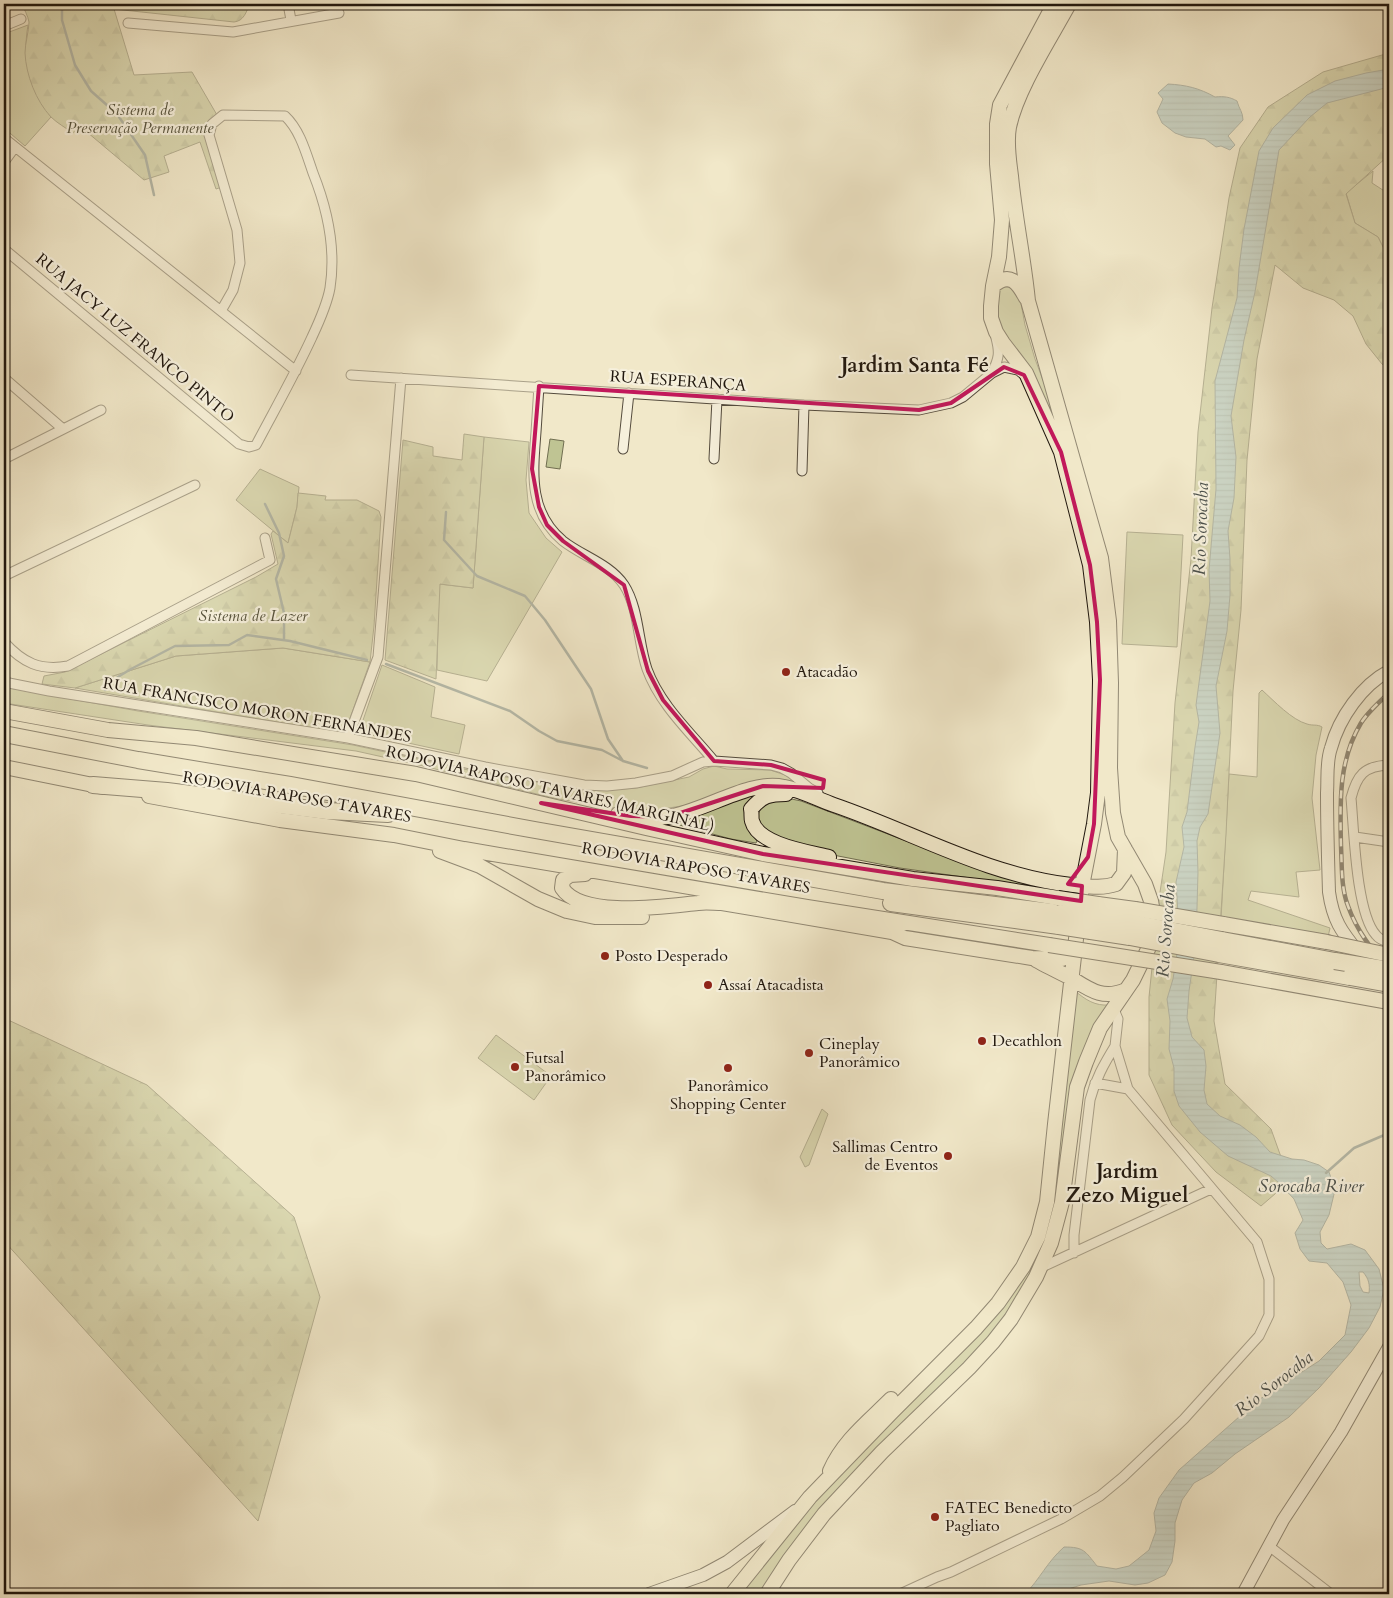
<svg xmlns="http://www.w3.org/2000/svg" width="1393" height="1598" font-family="Cardo,serif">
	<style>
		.green { fill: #bfc493; stroke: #706e50 }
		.forest { fill: url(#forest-firs); stroke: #706e50 }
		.water { fill: url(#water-rules); stroke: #6c7b79; fill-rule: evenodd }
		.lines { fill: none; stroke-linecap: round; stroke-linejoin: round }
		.stream { stroke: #6c7b79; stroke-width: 2.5 }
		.minor-casing { stroke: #544b3d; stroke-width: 11 }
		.secondary-casing { stroke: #20170e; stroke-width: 14 }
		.trunk-casing { stroke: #20170e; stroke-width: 16 }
		.motorway-casing { stroke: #20170e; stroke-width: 18 }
		.minor { stroke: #f6f0dc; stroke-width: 9 }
		.secondary { stroke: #f6f0dc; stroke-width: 12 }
		.trunk { stroke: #f1e8c9; stroke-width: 14 }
		.motorway { stroke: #f1e8c9; stroke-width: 16 }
		.rail-casing { stroke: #20170e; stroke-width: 4.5 }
		.rail { stroke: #f6f0dc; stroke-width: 2.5; stroke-dasharray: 8; stroke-linecap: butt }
		.trunk-bridge-casing { stroke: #20170e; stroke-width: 16; stroke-linecap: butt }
		.motorway-bridge-casing { stroke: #20170e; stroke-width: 18; stroke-linecap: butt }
		.trunk-bridge { stroke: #f1e8c9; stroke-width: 14 }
		.motorway-bridge { stroke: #f1e8c9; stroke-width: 16 }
		.marked { fill: none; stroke: #c2185b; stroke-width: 4; stroke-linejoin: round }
		.poi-dot { fill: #8f2418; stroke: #f6f0dc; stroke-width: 2 }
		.labels { text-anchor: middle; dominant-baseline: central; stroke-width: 4.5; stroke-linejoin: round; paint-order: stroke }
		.park-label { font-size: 16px; font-style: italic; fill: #58543d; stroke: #f6f0dc }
		.street-label { font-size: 16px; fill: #20170e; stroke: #f6f0dc }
		.poi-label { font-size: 16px; fill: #20170e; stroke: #f6f0dc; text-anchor: start }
		.water-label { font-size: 18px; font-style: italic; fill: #4c514c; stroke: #f6f0dc }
		.district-label { font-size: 21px; font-weight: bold; fill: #20170e; stroke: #f6f0dc }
	</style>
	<defs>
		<pattern id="forest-firs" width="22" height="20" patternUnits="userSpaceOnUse" patternTransform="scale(1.25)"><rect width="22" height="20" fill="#bfc493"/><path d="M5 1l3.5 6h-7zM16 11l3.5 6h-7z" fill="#a4a87e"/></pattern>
		<pattern id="water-rules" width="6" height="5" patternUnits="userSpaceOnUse" patternTransform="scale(1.25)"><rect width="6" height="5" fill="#9fbec0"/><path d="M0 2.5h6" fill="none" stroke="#89a3a4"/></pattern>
	</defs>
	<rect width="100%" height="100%" fill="#f1e8c9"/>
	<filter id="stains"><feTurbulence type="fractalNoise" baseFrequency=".004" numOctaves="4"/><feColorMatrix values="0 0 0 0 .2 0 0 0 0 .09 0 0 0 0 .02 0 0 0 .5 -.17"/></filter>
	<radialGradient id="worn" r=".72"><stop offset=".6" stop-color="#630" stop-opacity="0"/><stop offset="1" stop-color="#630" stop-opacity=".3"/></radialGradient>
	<!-- green -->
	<path class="green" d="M28,25C22,62 29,87 51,117L25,146L4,128V34Z
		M1373,171L1372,183L1389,194V259L1378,237L1355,223L1346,193Z
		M1002,287H1012L1019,293L1025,325L1035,359L1053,407L1050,409L1046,408L1002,335L994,311L998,292Z
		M484,437L529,442L526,480L529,513L546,538L562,552L487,681L437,670L439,584L473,588Z
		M550,439L564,441L560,469L546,467Z
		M260,469L299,487L297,507L288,543L236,500Z
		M1127,532L1183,535L1177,647L1122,644Z
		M283,648L370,662L348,724L342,731L335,732L75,688L176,656Z
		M382,665L435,687L431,717L465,725L459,754L362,733L360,729Z
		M4,687L138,711L353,745L487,774L580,789L608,790L636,788L689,777L703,769L714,766L727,769L770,770L785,775L797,784L796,788L656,810H624L553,798L419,765L356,751L148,725L4,703Z
		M1262,690C1274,701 1292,720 1307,724C1313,726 1317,724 1322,727L1316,755L1312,798L1320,870L1296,872L1299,897L1251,891L1248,900L1330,928L1328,937L1221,919L1229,774L1257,777L1259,693Z
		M764,793L749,828L751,834L757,841L756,843L731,839L672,823V821L731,800Z
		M787,798L801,801L1001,877L1070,889L1069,892L900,868L797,848L775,839L757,820C760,801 771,802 787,798Z
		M1075,991C1086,1000 1095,1006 1109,1005L1094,1032L1058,1200L1036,1268L1008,1316L761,1594H736L806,1509L1031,1262Z
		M496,1035L551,1076L534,1100L478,1058Z
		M822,1109L828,1114L809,1165L805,1167L800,1157Z"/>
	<!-- forest -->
	<path class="forest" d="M22,4H250C246,12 244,21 234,22L114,9L134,75L192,72L217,115L207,124L205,136L222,187L216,189L200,142L164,156L169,172L144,180L81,127L73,133C66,128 57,123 51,117C36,101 26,75 25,53C25,43 29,31 29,22C28,16 24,9 22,4Z
		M1389,53V155L1346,194L1355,223L1378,237L1389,259V369L1382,364L1366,344L1353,316L1334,300L1303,288L1275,265L1257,359L1247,460L1241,610L1233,691L1226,834L1214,1021L1225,1084L1271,1129L1286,1171L1283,1187L1261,1206L1216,1172L1172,1125L1149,1075V997L1159,899L1166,852L1175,703L1191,559L1198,432L1212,308L1229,198L1240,148L1268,107L1323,72Z
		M464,434L484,437L473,588L440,584L436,679L385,660L403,440L433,447V456L462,460Z
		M298,493L326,496L325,500H357L379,511L381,517L374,626L370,662L283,648L176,656L75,688L42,684L44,676L65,672L256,577L278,564L271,534L273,531L288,543L297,507Z
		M4,1018L147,1085L294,1217L320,1297L258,1521L4,1241Z"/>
	<!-- water -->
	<path class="water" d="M1389,69V87L1327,103L1310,117L1279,150L1255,292L1244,340L1231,416L1236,457L1234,498L1228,531L1230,559V595L1227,631L1216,686L1220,733L1208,814L1200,827L1197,841L1198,872L1196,943L1189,991L1187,1018L1192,1037L1204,1050L1206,1066L1204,1090L1207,1104L1220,1116L1240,1125L1256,1137L1270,1152L1292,1159L1304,1160L1319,1165L1329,1172L1335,1190L1329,1215L1320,1232L1321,1243L1327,1249L1351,1244L1365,1250L1379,1269L1384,1289L1380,1307L1369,1328L1351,1352L1319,1388L1289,1417L1235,1454L1212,1473L1194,1483L1182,1500L1175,1523V1541L1172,1562L1165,1575L1148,1583L1135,1585L1109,1581L1081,1585L1059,1592L1057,1594H1025C1040,1579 1047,1562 1064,1547C1084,1547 1085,1551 1097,1566L1116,1569L1129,1566L1149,1550L1156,1531L1154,1513L1159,1498L1179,1470L1257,1401L1319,1361L1345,1335L1351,1305L1343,1282L1327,1263L1309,1261L1300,1249L1295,1233L1303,1220L1294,1199L1279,1183L1271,1176L1228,1156L1200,1132L1179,1106L1174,1091V1068L1169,1049L1170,1021L1167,999L1173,979L1177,954L1178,914L1176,882L1184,847L1182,827L1187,812L1195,747L1199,722L1196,705L1210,601L1209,570L1216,489L1215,381L1237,298L1239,268L1244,229L1259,151L1273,128L1307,95L1335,81L1366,73ZM1359,1272H1363C1369,1279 1370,1285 1369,1293L1363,1292L1360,1286Z
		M1168,84C1186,85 1199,88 1215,97C1224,96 1230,97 1237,101C1239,109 1243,112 1243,120L1228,136L1235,145L1230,150L1221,146L1216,147L1205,139L1186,137L1175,133L1162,123L1157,112L1163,99L1158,93Z"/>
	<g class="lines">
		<!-- stream -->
		<path class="stream" d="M62,4V20L75,65L91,91L117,114L145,155L154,195
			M265,504L279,533L284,556L276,579L284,613V640
			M446,512L444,540L477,576L525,596L545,620L591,689L608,739L623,761
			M386,664L510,711L539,731L557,741L602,750L623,761L647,768
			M105,690L113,680L131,669L175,646L229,645L247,635L290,641L367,660
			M1326,1173L1354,1148L1389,1133"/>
		<!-- minor casing -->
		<g class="minor-casing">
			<path id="minor" d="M288,4L291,20
				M128,23L233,32L339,13
				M4,26L21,19
				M4,138L296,371
				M4,162L15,147
				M4,249L239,444L249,447L256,445C275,409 295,374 312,337C319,322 327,305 330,288C336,249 327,208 313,173C306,153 300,130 285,116L223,115L212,124L209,135L237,230L240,263L233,290L221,311
				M992,373C999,358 1000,353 996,338
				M351,375L804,405L919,410L951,403L963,397L992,373L1004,367L1018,370L1023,374
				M4,378L63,429
				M539,386C538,401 537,417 536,432C533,472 528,512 563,541C582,556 610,564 624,585C639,608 638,643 647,669C660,705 691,733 714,761
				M623,449L629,393
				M4,459L101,410
				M714,459L717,399
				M802,471L804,405
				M4,576L195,485
				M4,642C23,663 40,671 68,666L270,560L265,538
				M4,682L49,691L348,738L485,767L584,785L607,786L636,783L672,776L703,762L714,761L771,765L782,768L791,773L809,788L818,793
				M348,738L378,657L401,378
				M1389,765C1364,766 1357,775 1351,798C1354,830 1356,913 1376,935C1379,939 1384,941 1389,942
				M1355,837L1389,842
				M1095,1083L1128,1089
				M1074,1253V1235L1090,1100C1095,1080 1104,1064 1115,1046
				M1040,1268L1211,1189
				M1269,1546L1331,1594
				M900,1594L937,1577L951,1572L1061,1519L1100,1496L1123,1477L1184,1419L1259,1336L1269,1315V1279L1257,1242L1128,1089L1115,1046L1118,1019L1113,1007"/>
		</g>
		<!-- secondary casing -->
		<g class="secondary-casing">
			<path id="secondary" d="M1358,952C1341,931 1333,920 1329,892C1328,859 1327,826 1327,793C1328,778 1326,762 1331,748C1339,718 1362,685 1389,671
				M649,1594L703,1575L727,1562L795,1511
				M1243,1594L1283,1520L1341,1432L1389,1347"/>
		</g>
		<!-- trunk casing -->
		<g class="trunk-casing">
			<path id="trunk" d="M993,286C1010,271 1018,283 1026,298
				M4,711L108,730L196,738L416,774L646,828L763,854L913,879L997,888L1058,898
				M4,767L103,787
				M786,794C769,794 762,796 751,809C752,813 751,818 752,821C758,845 809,852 829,857
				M149,796L280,820L394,835L464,849L807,907L1049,945
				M618,814C634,816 652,819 667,817C704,812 749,779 784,787C801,790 817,799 834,805C913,832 986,875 1071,885C1086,886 1101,889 1116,884L1124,873L1125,849
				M440,851L480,866L538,899L567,911L595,917H642
				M585,874L570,875L563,880L562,888C582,919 666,906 698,903C706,902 714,903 722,903L892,932L905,938L1032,958L1062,959L1075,951
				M1098,904L1135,909
				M1223,924L1327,942
				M1036,960C1047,966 1059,972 1071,978C1090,990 1103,1000 1126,990
				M1221,972L1389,1002
				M830,1471C843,1441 868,1422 891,1399
				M732,1594L810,1497L892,1412L976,1328L998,1303L1023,1267L1038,1237L1047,1202L1055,1124L1082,886L1094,824L1098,793L1100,680L1097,622L1090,565L1061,452L1026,373L1003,343L996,332L991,318V306L993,286L999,257L1002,220L997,164V124L1000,105L1054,4
				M767,1594L789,1560L824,1514L882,1452L969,1368L993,1342L1011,1319L1036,1277L1051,1243L1062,1202L1077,1087L1086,1062L1100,1028L1133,980L1153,939L1154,918L1151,901L1145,884L1118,837L1113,813L1110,768L1111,683L1109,621L1101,558L1028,301C1024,260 1015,218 1011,176C1009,160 1006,143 1009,127C1017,89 1050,39 1069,4"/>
		</g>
		<!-- motorway casing -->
		<g class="motorway-casing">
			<path id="motorway" d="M4,734L138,760L290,785L535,830L883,891L1060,913
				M93,785L167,791L327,811L388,814
				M891,903L1059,926
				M1093,917L1133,923
				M1091,931L1130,937
				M1222,940L1335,961
				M1219,954L1350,977"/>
		</g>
		<!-- minor -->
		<use href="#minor" class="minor"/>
		<!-- secondary -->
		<use href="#secondary" class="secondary"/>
		<!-- trunk -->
		<use href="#trunk" class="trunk"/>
		<!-- motorway -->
		<use href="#motorway" class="motorway"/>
		<!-- rail casing -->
		<g class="rail-casing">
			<path id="rail" d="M1389,693C1379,702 1368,712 1361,723C1338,761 1340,804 1341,846C1342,866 1341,888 1348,906C1357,931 1372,950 1389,970"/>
		</g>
		<!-- rail -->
		<use href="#rail" class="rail"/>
		<!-- trunk-bridge casing -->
		<g class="trunk-bridge-casing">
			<path id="trunk-bridge" d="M1058,898L1098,904
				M1135,909L1223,924
				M1327,942L1389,955
				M1049,945L1221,972"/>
		</g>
		<!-- motorway-bridge casing -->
		<g class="motorway-bridge-casing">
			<path id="motorway-bridge" d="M1060,913L1093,917
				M1133,923L1222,940
				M1059,926L1091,931
				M1130,937L1219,954
				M1335,961L1389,970
				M1350,977L1389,984"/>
		</g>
		<!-- trunk-bridge -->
		<use href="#trunk-bridge" class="trunk-bridge"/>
		<!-- motorway-bridge -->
		<use href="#motorway-bridge" class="motorway-bridge"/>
	</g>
	<!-- marked area -->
	<path d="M0 0H1393V1598H0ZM1004,367L1024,375L1061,452L1090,565L1097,622L1100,680L1094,824L1088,857L1068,884L1082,886L1081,901L763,854L541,803L631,816L668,817L763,786L823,788L824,780L771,765L714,761L663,700L648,671L624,585L563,541L547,525L539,507L532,469L539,386L919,410L951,403Z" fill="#f1e8c9" fill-opacity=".55" fill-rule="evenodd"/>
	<path class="marked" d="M1004,367L1024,375L1061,452L1090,565L1097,622L1100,680L1094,824L1088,857L1068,884L1082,886L1081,901L763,854L541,803L631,816L668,817L763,786L823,788L824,780L771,765L714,761L663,700L648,671L624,585L563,541L547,525L539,507L532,469L539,386L919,410L951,403Z"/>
	<!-- markers -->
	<g class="poi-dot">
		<circle cx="786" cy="672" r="5"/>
		<circle cx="605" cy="956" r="5"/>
		<circle cx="708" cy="985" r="5"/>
		<circle cx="982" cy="1041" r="5"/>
		<circle cx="809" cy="1053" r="5"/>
		<circle cx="515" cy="1067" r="5"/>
		<circle cx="728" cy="1068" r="5"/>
		<circle cx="948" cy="1156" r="5"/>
		<circle cx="935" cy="1517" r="5"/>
	</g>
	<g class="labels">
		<!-- park labels -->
		<g class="park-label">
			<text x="140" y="110">Sistema de<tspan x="140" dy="18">Preservação Permanente</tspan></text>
			<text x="253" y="616">Sistema de Lazer</text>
		</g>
		<!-- street labels -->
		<g class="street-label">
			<text transform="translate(135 338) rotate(40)">RUA JACY LUZ FRANCO PINTO</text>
			<text transform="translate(678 381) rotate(4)">RUA ESPERANÇA</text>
			<text transform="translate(257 710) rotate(10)">RUA FRANCISCO MORON FERNANDES</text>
			<text transform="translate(550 789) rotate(13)">RODOVIA RAPOSO TAVARES (MARGINAL)</text>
			<text transform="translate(297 797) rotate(10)">RODOVIA RAPOSO TAVARES</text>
			<text transform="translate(696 868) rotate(10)">RODOVIA RAPOSO TAVARES</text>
		</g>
		<!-- poi labels -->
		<g class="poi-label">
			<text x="796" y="672">Atacadão</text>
			<text x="615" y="956">Posto Desperado</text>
			<text x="718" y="985">Assaí Atacadista</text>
			<text x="992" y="1041">Decathlon</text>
			<text x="819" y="1044">Cineplay<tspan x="819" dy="18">Panorâmico</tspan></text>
			<text x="525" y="1058">Futsal<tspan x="525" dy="18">Panorâmico</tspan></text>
			<text x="728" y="1086" text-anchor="middle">Panorâmico<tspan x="728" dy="18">Shopping Center</tspan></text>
			<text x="938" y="1147" text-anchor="end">Sallimas Centro<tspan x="938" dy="18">de Eventos</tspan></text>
			<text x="945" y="1508">FATEC Benedicto<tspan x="945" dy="18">Pagliato</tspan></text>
		</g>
		<!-- water labels -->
		<g class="water-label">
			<text transform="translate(1201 529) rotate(-88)">Rio Sorocaba</text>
			<text transform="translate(1166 931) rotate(-86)">Rio Sorocaba</text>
			<text x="1311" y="1186">Sorocaba River</text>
			<text transform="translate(1274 1384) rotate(-38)">Rio Sorocaba</text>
		</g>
		<!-- district labels -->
		<g class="district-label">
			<text x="915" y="365">Jardim Santa Fé</text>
			<text x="1127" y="1171">Jardim<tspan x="1127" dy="24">Zezo Miguel</tspan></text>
		</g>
	</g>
	<!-- margin -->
	<rect width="1393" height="1598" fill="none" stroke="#f1e8c9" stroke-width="20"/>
	<rect x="5" y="5" width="1383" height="1588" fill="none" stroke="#20170e" stroke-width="2.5"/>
	<rect x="10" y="10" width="1373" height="1578" fill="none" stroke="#20170e"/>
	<rect width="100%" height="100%" filter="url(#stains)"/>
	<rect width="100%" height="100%" fill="url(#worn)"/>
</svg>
